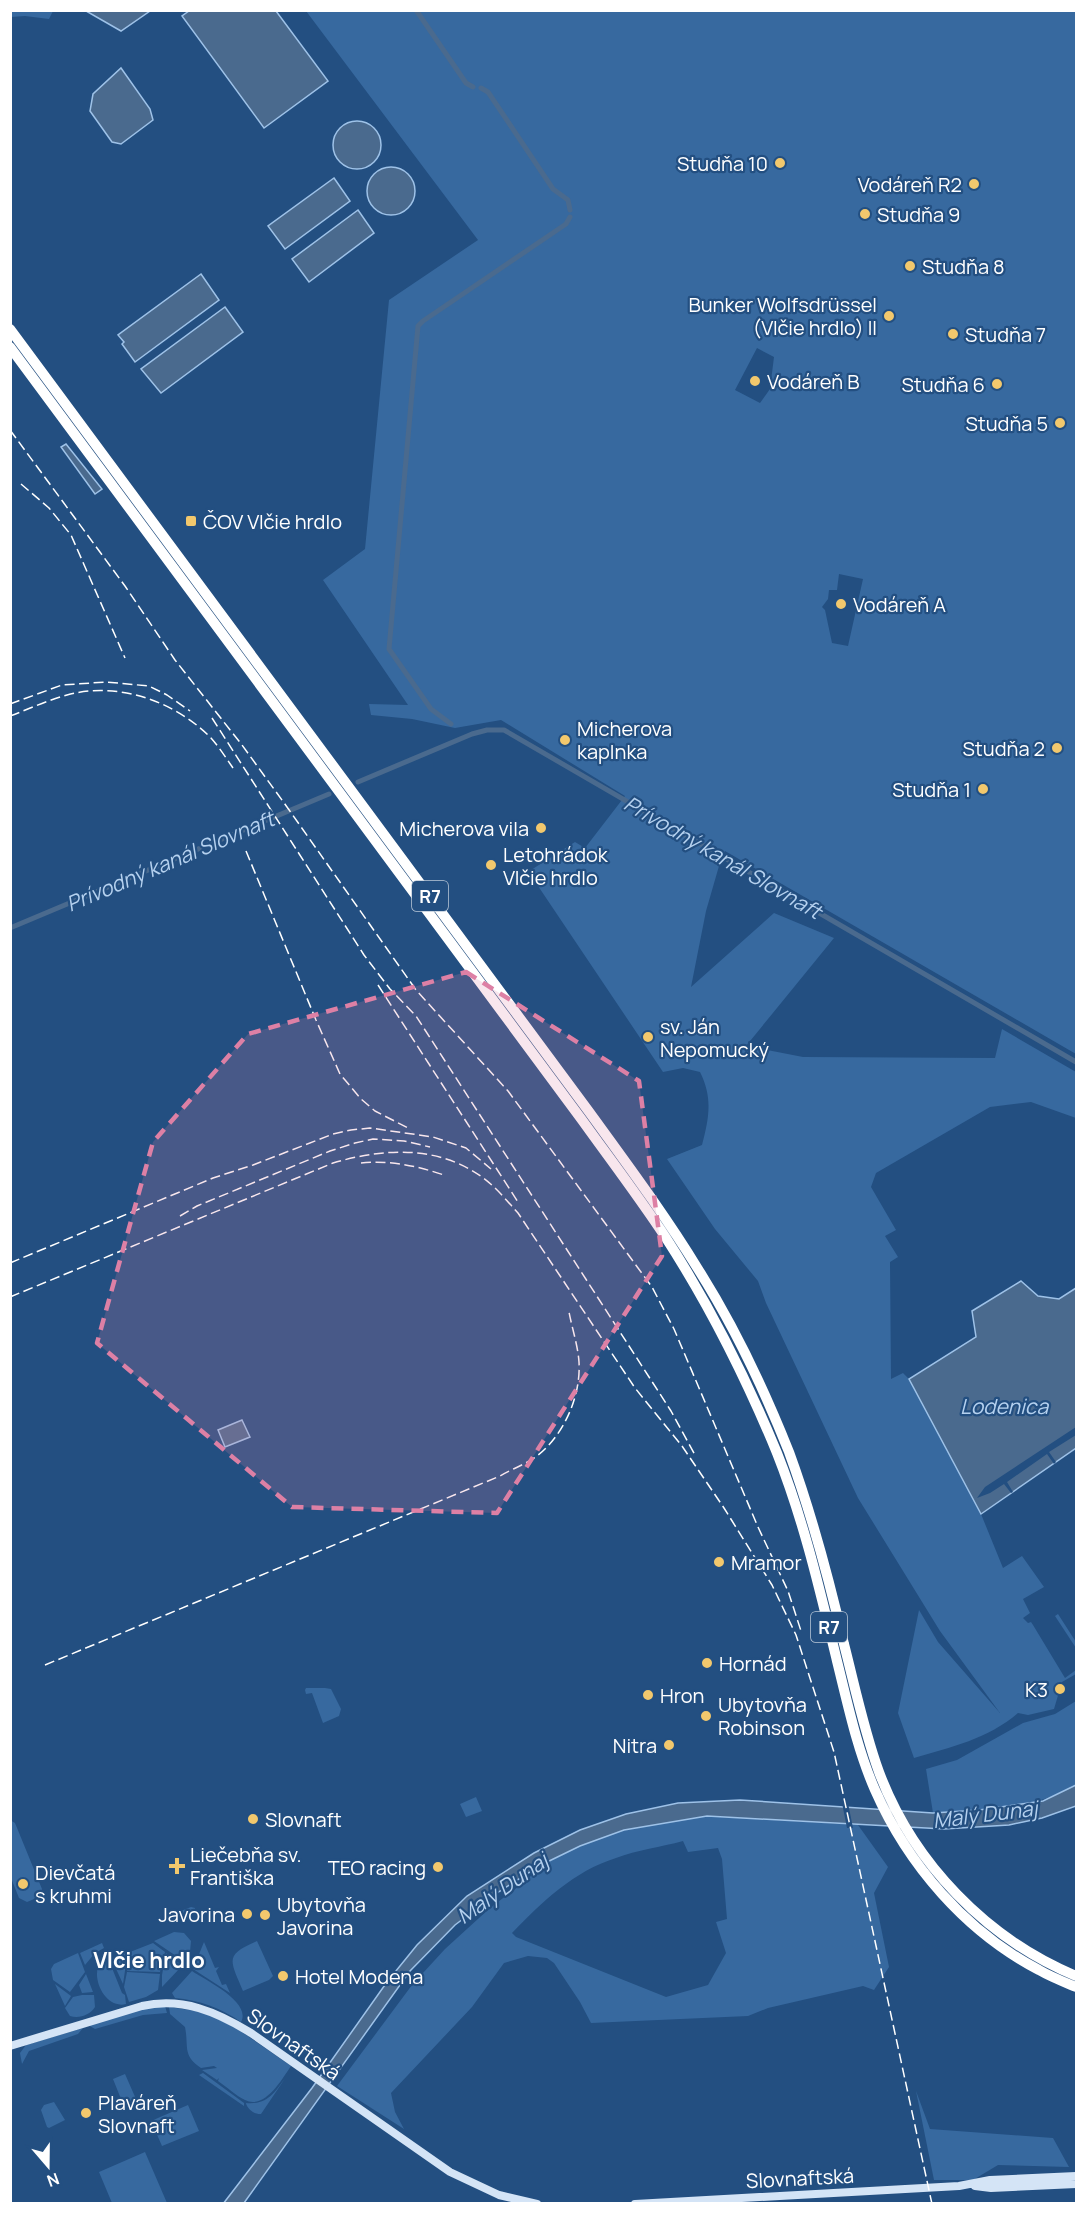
<svg xmlns="http://www.w3.org/2000/svg" width="1087" height="2214" font-family="Manrope,sans-serif">
	<style>
		.green { fill: #37699f; fill-rule: evenodd }
		.water { fill: #4a6a8e; stroke: #9ec2e8; stroke-width: 1.5 }
		.pier { fill: #234f81 }
		.lines { fill: none; stroke-linecap: round; stroke-linejoin: round }
		.canal { stroke: #4a6a8e; stroke-width: 5 }
		.secondary { stroke: #d4e4f6; stroke-width: 8 }
		.highway { stroke: #fff; stroke-width: 10 }
		.rail { stroke: #fff; stroke-width: 1.5; stroke-dasharray: 10 4.5; stroke-linecap: butt }
		.marked { fill: #dd80a5; fill-opacity: 0.2; stroke: #dd80a5; stroke-width: 4.5; stroke-dasharray: 12 8; stroke-linejoin: round }
		.poi-dot { fill: #f2c86d; stroke: #234f81; stroke-width: 2 }
		.labels { text-anchor: middle; dominant-baseline: central; stroke-width: 4.5; stroke-linejoin: round; paint-order: stroke }
		.shield { fill: #234f81; stroke: #bdcad9; stroke-width: 1.5 }
		.shield-label { font-size: 18px; font-weight: bold; fill: #fff }
		.poi-label { font-size: 20px; fill: #fff; stroke: #234f81; text-anchor: start }
		.street-label { font-size: 20px; fill: #fff; stroke: #234f81 }
		.water-label { font-size: 21px; font-style: italic; fill: #b5d1ef; stroke: #234f81 }
		.quarter-label { font-size: 22px; font-weight: bold; fill: #fff; stroke: #234f81 }
	</style>
	<rect width="100%" height="100%" fill="#234f81"/>
	<!-- green -->
	<path class="green" d="M11,10H53V11L49,19L25,16L11,17Z
		M306,11H1076V1054L725,851L719,866L706,911L691,987L774,913L834,938L746,1046L803,1057L995,1058L1002,1029L1076,1072V1118L1031,1102L990,1107L876,1173L871,1187L896,1230L885,1236L898,1257L890,1262L891,1379L903,1373L909,1379L981,1514L1003,1568L1022,1556L1044,1587L1023,1599L1030,1613L1023,1618L1028,1623L1031,1622L1033,1625L1065,1678L1076,1670V1674L1062,1682L1054,1709L1028,1715L1018,1713C988,1739 951,1747 914,1758L898,1713L919,1610L938,1642L1000,1713L940,1631L858,1498L766,1303L758,1281L715,1229L667,1159L702,1145C709,1118 713,1098 700,1072L683,1068L663,1072L534,880L537,878L531,870L575,842L585,848L625,796L501,720L455,728L412,719L371,715L369,704L408,705L323,580L365,549L389,300L478,240ZM757,348L774,357L770,389L760,403L735,390ZM839,574L863,579L848,646L832,643L825,610L822,607L828,599L829,590H837Z
		M1058,1614L1076,1642V1648L1055,1616Z
		M306,1688H325L331,1689L341,1709L339,1716L323,1723L312,1693L306,1694L305,1690Z
		M1076,1701V1785C1034,1810 981,1810 933,1813L926,1769L957,1760L1023,1723L1055,1714Z
		M476,1797L482,1811L466,1817L460,1804Z
		M707,1816L858,1825L888,1867L874,1893L889,1967L874,1990L863,1986L768,2008L748,2016L591,2023L580,2002L554,1963L547,1958L528,1956L504,1963L472,2007L391,2093L395,2112L404,2129L337,2086L412,1985L445,1949L490,1908L527,1880L541,1865L580,1846L624,1830ZM683,1841L688,1852L718,1848L722,1859L727,1919L716,1922L726,1953L708,1985L666,1997L516,1937L512,1933C542,1902 574,1871 616,1858C637,1850 661,1847 683,1841Z
		M10,1820L15,1823L42,1889L39,1897L27,1902L19,1898L11,1878Z
		M191,1907L195,1908V1912L165,1923L163,1918Z
		M174,1932L184,1933L191,1941L190,1952L185,1962L154,1941Z
		M257,1941L273,1976L269,1980L243,1991C230,1960 224,1955 257,1941Z
		M204,1942L215,1968L219,1967L216,1971L222,1985L226,1984L230,1993L193,1969Z
		M102,1943L104,1948L95,1953L85,1965L80,1953Z
		M153,1943L165,1952L160,1972L127,1971L130,1952Z
		M128,1951L123,1984L112,1960Z
		M78,1953L85,1972L70,1992L53,1980L51,1969L54,1964Z
		M166,1953L179,1963L181,1967L162,1987V1975Z
		M108,1960L113,1965L112,1968L122,1993L125,1995L126,2004C107,2009 93,1983 98,1967Z
		M192,1971C205,1980 252,2002 241,2022C221,2008 199,2000 175,1998L172,1993Z
		M127,1972L160,1974L158,1990L146,1997L129,2002L124,1987Z
		M86,1974L93,1992L82,1993L79,1985Z
		M55,1984L71,1996L65,2006Z
		M82,1995H94L95,2007C90,2015 79,2019 70,2016L65,2008L73,1997Z
		M165,2006L167,2013L143,2015L95,2029L88,2025L143,2009Z
		M169,2007L203,2012L233,2026L291,2066C282,2079 265,2110 245,2100C236,2096 227,2087 218,2081L219,2078L217,2080L202,2070L217,2068L214,2066L201,2068C182,2055 189,2047 185,2027L170,2014Z
		M83,2028L78,2034L29,2051L22,2064L20,2053L26,2045Z
		M203,2073L244,2103V2106L199,2075Z
		M125,2074L136,2099L123,2104L113,2079Z
		M286,2077L261,2114C255,2115 247,2109 246,2103C268,2105 275,2092 286,2077Z
		M916,2091L930,2129L1053,2138L1069,2167L998,2165L973,2180H934Z
		M54,2102L65,2120L49,2128L47,2127L41,2110L44,2105Z
		M188,2105L199,2131L162,2146L151,2121Z
		M145,2152L167,2203H112L99,2172Z"/>
	<!-- water -->
	<path class="water" d="M86,11H150L121,31Z
		M189,11H276L328,81L264,128L182,16Z
		M121,68L150,109L153,120L121,144L112,142L90,111L93,94Z
		M333 145a24 24 0 1 1 48 0a24 24 0 1 1-48 0Z
		M367 191a24 24 0 1 1 48 0a24 24 0 1 1-48 0Z
		M334,178L350,201L285,249L268,226Z
		M358,210L374,233L309,282L292,259Z
		M201,274L219,300L135,362L122,344L124,342L118,335Z
		M225,307L243,332L161,393L141,369Z
		M66,444L102,489L95,494L61,447Z
		M1021,1281L1038,1296L1059,1299L1076,1288V1448L981,1514L909,1379L976,1337L972,1311Z
		M242,1420L250,1437L225,1447L218,1430Z
		M1076,1785V1806L1042,1818L1009,1825L944,1829L707,1816L624,1830L580,1846L541,1865L500,1891L455,1925L410,1971L244,2203L223,2204L312,2088L387,1982L417,1945L467,1896L534,1853L580,1830L626,1814L678,1803L740,1800L933,1813L979,1810L1043,1801Z"/>
	<!-- pier -->
	<path class="pier" d="M1076,1427V1435L1049,1452L1056,1462L1054,1464L1047,1454L1007,1482L1013,1492L1011,1493L1004,1484L990,1493L977,1498L985,1487Z
		M842,1803H848L853,1828H847Z"/>
	<g class="lines">
		<!-- canal -->
		<path class="canal" d="M416,10L466,83L473,87
			M481,88L488,92L553,189L568,200L570,210
			M451,724L431,709L389,649L418,326L423,321L566,224L570,217
			M358,782L472,734L487,730H504L1076,1062
			M10,928L329,794"/>
		<!-- secondary -->
		<path class="secondary" d="M10,2046L142,2006C183,1997 217,2012 251,2033L450,2172L499,2195L537,2204
			M975,2186L991,2188L1076,2184
			M635,2204L959,2186L990,2180L1076,2176"/>
		<!-- highway -->
		<path class="highway" d="M10,329L590,1113C627,1164 665,1215 698,1269C734,1326 764,1389 789,1452C812,1515 829,1579 844,1644C855,1687 864,1731 879,1772C913,1863 987,1939 1076,1976
			M10,347L582,1120C610,1159 639,1197 666,1238C710,1306 746,1378 777,1453C804,1521 820,1591 837,1661C848,1705 857,1749 875,1790C908,1865 966,1932 1039,1970C1051,1977 1064,1982 1076,1987"/>
		<!-- rail -->
		<path class="rail" d="M10,430L125,586L175,660L242,745L287,807L416,990L508,1091L652,1287L674,1329L758,1527L788,1591L802,1634
			M21,484L49,508L71,535L125,658
			M10,704L62,685L106,682L149,686L167,695L190,711
			M10,716C29,709 48,700 67,695C117,681 175,701 211,738C219,747 226,758 233,768
			M212,718L364,955L390,989L416,1016L671,1411L695,1455
			M246,851L316,1020L340,1074L361,1099L375,1111L410,1129
			M378,985L518,1202
			M361,1163C390,1160 417,1166 444,1175
			M180,1216L197,1206L330,1151L355,1143L373,1139L404,1141L430,1147
			M10,1263L213,1178L253,1165L333,1134L351,1130L370,1128L433,1137L466,1148L491,1169
			M10,1297L333,1163C384,1148 437,1145 482,1177C496,1187 507,1201 518,1213L635,1388L682,1446L724,1508L772,1585L796,1635L834,1752L932,2204
			M45,1665L500,1476C512,1469 526,1464 537,1456C564,1435 581,1396 579,1362C578,1346 572,1328 569,1312"/>
	</g>
	<!-- marked area -->
	<path class="marked" d="M466,972L639,1081L662,1256L497,1513L292,1507L97,1343L153,1142L248,1034Z"/>
	<!-- markers -->
	<g class="poi-dot">
		<circle cx="780" cy="163" r="6"/>
		<circle cx="974" cy="184" r="6"/>
		<circle cx="865" cy="214" r="6"/>
		<circle cx="910" cy="266" r="6"/>
		<circle cx="889" cy="316" r="6"/>
		<circle cx="953" cy="334" r="6"/>
		<circle cx="755" cy="381" r="6"/>
		<circle cx="997" cy="384" r="6"/>
		<circle cx="1060" cy="423" r="6"/>
		<rect x="185" y="515" width="12" height="12" rx="3"/>
		<circle cx="841" cy="604" r="6"/>
		<circle cx="565" cy="740" r="6"/>
		<circle cx="1057" cy="748" r="6"/>
		<circle cx="983" cy="789" r="6"/>
		<circle cx="541" cy="828" r="6"/>
		<circle cx="491" cy="865" r="6"/>
		<circle cx="648" cy="1037" r="6"/>
		<circle cx="719" cy="1562" r="6"/>
		<circle cx="707" cy="1663" r="6"/>
		<circle cx="1060" cy="1689" r="6"/>
		<circle cx="648" cy="1695" r="6"/>
		<circle cx="706" cy="1716" r="6"/>
		<circle cx="669" cy="1745" r="6"/>
		<circle cx="253" cy="1819" r="6"/>
		<path d="M174 1857h6v6h6v6h-6v6h-6v-6h-6v-6h6z"/>
		<circle cx="438" cy="1867" r="6"/>
		<circle cx="23" cy="1884" r="6"/>
		<circle cx="247" cy="1914" r="6"/>
		<circle cx="265" cy="1915" r="6"/>
		<circle cx="283" cy="1976" r="6"/>
		<circle cx="86" cy="2113" r="6"/>
	</g>
	<g class="labels">
		<!-- shield labels -->
		<g class="shield">
			<rect x="412" y="881" width="36" height="30" rx="4.5"/>
			<rect x="811" y="1612" width="36" height="30" rx="4.5"/>
		</g>
		<g class="shield-label">
			<text x="430" y="896">R7</text>
			<text x="829" y="1627">R7</text>
		</g>
		<!-- poi labels -->
		<g class="poi-label">
			<text x="768" y="163" text-anchor="end">Studňa 10</text>
			<text x="962" y="184" text-anchor="end">Vodáreň R2</text>
			<text x="877" y="214">Studňa 9</text>
			<text x="922" y="266">Studňa 8</text>
			<text x="877" y="304" text-anchor="end">Bunker Wolfsdrüssel<tspan x="877" dy="23">(Vlčie hrdlo) II</tspan></text>
			<text x="965" y="334">Studňa 7</text>
			<text x="767" y="381">Vodáreň B</text>
			<text x="985" y="384" text-anchor="end">Studňa 6</text>
			<text x="1048" y="423" text-anchor="end">Studňa 5</text>
			<text x="203" y="521">ČOV Vlčie hrdlo</text>
			<text x="853" y="604">Vodáreň A</text>
			<text x="577" y="728">Micherova<tspan x="577" dy="23">kaplnka</tspan></text>
			<text x="1045" y="748" text-anchor="end">Studňa 2</text>
			<text x="971" y="789" text-anchor="end">Studňa 1</text>
			<text x="529" y="828" text-anchor="end">Micherova vila</text>
			<text x="503" y="854">Letohrádok<tspan x="503" dy="23">Vlčie hrdlo</tspan></text>
			<text x="660" y="1026">sv. Ján<tspan x="660" dy="23">Nepomucký</tspan></text>
			<text x="731" y="1562">Mramor</text>
			<text x="719" y="1663">Hornád</text>
			<text x="1048" y="1689" text-anchor="end">K3</text>
			<text x="660" y="1695">Hron</text>
			<text x="718" y="1704">Ubytovňa<tspan x="718" dy="23">Robinson</tspan></text>
			<text x="657" y="1745" text-anchor="end">Nitra</text>
			<text x="265" y="1819">Slovnaft</text>
			<text x="190" y="1854">Liečebňa sv.<tspan x="190" dy="23">Františka</tspan></text>
			<text x="426" y="1867" text-anchor="end">TEO racing</text>
			<text x="35" y="1872">Dievčatá<tspan x="35" dy="23">s kruhmi</tspan></text>
			<text x="277" y="1904">Ubytovňa<tspan x="277" dy="23">Javorina</tspan></text>
			<text x="235" y="1914" text-anchor="end">Javorina</text>
			<text x="295" y="1976">Hotel Modena</text>
			<text x="98" y="2102">Plaváreň<tspan x="98" dy="23">Slovnaft</tspan></text>
		</g>
		<!-- street labels -->
		<g class="street-label">
			<text transform="translate(294 2044) rotate(35)">Slovnaftská</text>
			<text transform="translate(800 2178) rotate(-3)">Slovnaftská</text>
		</g>
		<!-- water labels -->
		<g class="water-label">
			<text transform="translate(723 857) rotate(30)">Prívodný kanál Slovnaft</text>
			<text transform="translate(170 861) rotate(-23)">Prívodný kanál Slovnaft</text>
			<text x="1004" y="1406">Lodenica</text>
			<text transform="translate(985 1814) rotate(-7)">Malý Dunaj</text>
			<text transform="translate(502 1888) rotate(-35)">Malý Dunaj</text>
		</g>
		<!-- quarter labels -->
		<g class="quarter-label">
			<text x="149" y="1960">Vlčie hrdlo</text>
		</g>
	</g>
	<!-- border -->
	<rect width="1087" height="2214" fill="none" stroke="#ffffff" stroke-width="24"/>
	<!-- north arrow -->
	<g transform="translate(48 2166) rotate(160)" stroke="#234f81" stroke-width="4.5" paint-order="stroke">
	<path d="M0-4.5L10 22L0 15L-10 22Z" fill="#ffffff"/>
	<text y="-9" font-size="16" font-weight="bold" text-anchor="middle" fill="#ffffff">N</text>
	</g>
</svg>
